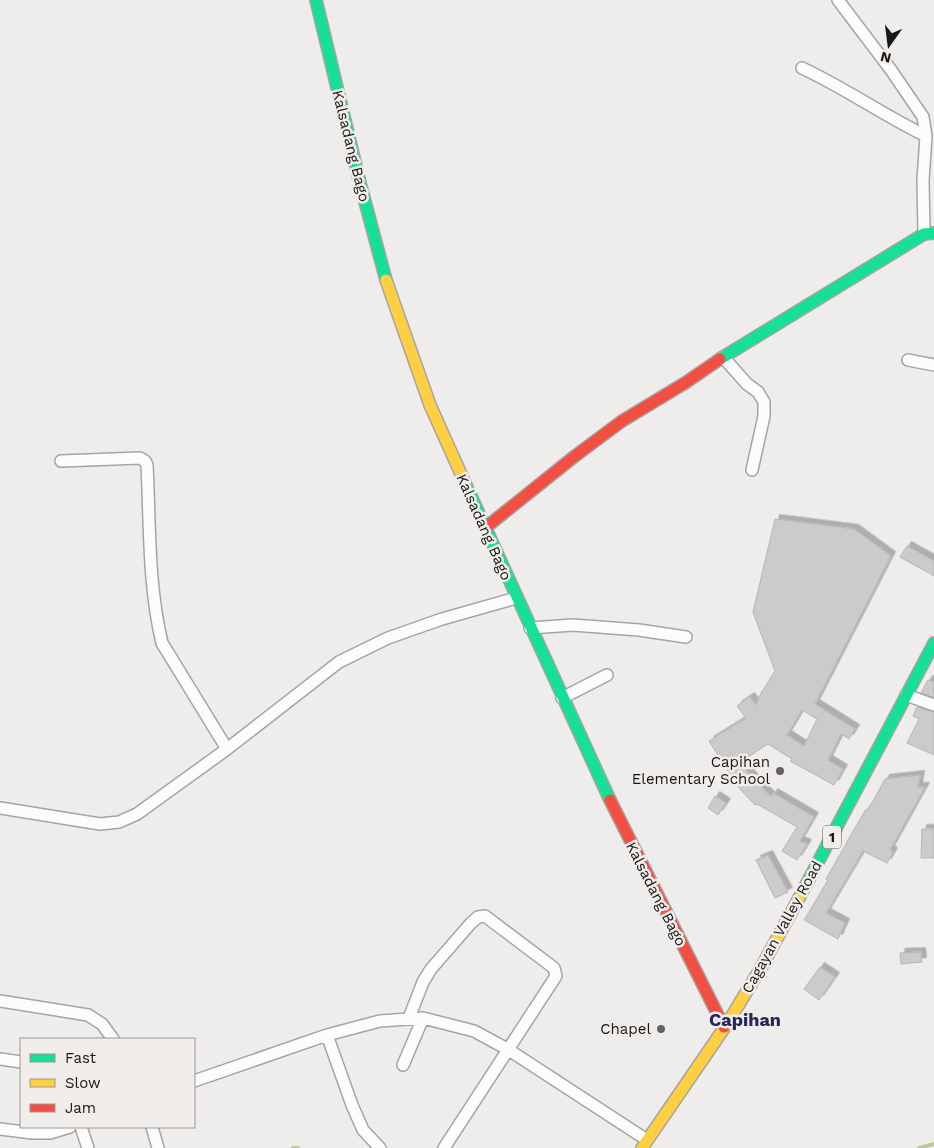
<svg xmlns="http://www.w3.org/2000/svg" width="934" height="1148" font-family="'Work Sans',sans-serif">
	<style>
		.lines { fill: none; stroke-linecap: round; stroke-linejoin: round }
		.stream { stroke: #bbca9d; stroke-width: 4 }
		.building { fill: #cdcbca; stroke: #b6b4b4; fill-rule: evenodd; filter: url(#shadow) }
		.street-casing { stroke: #a5a4a3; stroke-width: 14 }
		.fast-casing { stroke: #a5a4a3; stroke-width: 14 }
		.slow-casing { stroke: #a5a4a3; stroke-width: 14 }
		.jam-casing { stroke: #a5a4a3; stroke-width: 14 }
		.street { stroke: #fdfcfc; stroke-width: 11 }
		.fast { stroke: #16e098; stroke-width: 11 }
		.slow { stroke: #ffcf43; stroke-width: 11 }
		.jam { stroke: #f24e42; stroke-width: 11 }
		.poi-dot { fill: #636261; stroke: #f0edeb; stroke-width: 2 }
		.labels { text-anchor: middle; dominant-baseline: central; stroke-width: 5; stroke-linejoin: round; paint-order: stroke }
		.shield { fill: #f0edeb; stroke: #595756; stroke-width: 1 }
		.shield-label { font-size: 14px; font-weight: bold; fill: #181716 }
		.street-label { font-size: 15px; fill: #181716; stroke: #f0edeb }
		.poi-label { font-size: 15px; fill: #181716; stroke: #f0edeb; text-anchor: end }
		.quarter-label { font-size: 18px; font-weight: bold; fill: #28245e; stroke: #f0edeb }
	</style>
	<defs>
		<filter id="shadow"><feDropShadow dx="4.5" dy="-4.5" stdDeviation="0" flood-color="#0004"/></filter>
	</defs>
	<rect width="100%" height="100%" fill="#efedec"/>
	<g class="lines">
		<!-- stream -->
		<path class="stream" d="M293,1148H298
			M919,1148L934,1144"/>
	</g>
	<!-- building -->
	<path class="building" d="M775,519L854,529L891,556L815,704L855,729L849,739L841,734L828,760L843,769L834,785L790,761L792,759L768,744L739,763L771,797L773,793L814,817L800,841L807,844L797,860L782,851L797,827L757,804L755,805L739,788L709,741L746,718L737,706L750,697L756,705L761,693L775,671L753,612ZM802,710L817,719L804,746L787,735Z
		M907,546L934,561V576L900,557Z
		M928,680L934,682L933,697L921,693Z
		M917,707L934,712V755L907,743L919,719L913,716Z
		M920,775L918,787H925L890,850L893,852L887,863L863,851L826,913L845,923L838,939L804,920L828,880L826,879L852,833L866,809L868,810L885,779Z
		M715,796L726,803L718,815L708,808Z
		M922,829H934V858H921Z
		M768,855L788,892L775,898L756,860Z
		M921,952L922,962L901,964L900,953Z
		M820,967L835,977L819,1000L804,989Z"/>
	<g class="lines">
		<!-- street casing -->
		<g class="street-casing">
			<path id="street" d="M838,0L891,70L923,117L926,136L923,180L924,234
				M802,68C845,88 883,115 926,136
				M723,357L747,384L758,392L764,402V416L752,470
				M908,360L934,365
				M61,461L140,458L145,461L147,465C150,524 148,585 162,643L227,749
				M530,628L573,625L639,630L686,637
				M906,695L934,705
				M562,698L607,675
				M0,808L100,824L119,822L137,814L227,749L339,662L388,638L442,619L516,598
				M0,1001L88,1015L102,1024L113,1039
				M409,1018L423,982L431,969L471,923L478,917L485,916L554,968L556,976L444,1148
				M327,1035L352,1105L363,1130L380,1148
				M0,1059L21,1062
				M403,1065L423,1018
				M194,1081L327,1035L380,1021L423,1018L474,1031L509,1050L647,1140
				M81,1127L88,1148
				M152,1127L158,1148
				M0,1129L32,1133H50L70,1127"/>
		</g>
		<!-- fast casing -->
		<g class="fast-casing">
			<path id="fast" d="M316,0L360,183L386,280
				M720,359L924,234L934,233
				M465,483L610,800
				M799,898L934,643"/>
		</g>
		<!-- slow casing -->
		<g class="slow-casing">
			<path id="slow" d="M386,280L430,405L465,483
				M642,1148L727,1024L762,966L799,898"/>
		</g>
		<!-- jam casing -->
		<g class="jam-casing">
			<path id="jam" d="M485,528L575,456L622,421L685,383L720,359
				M610,800L724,1027"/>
		</g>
		<!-- street -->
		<use href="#street" class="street"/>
		<!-- fast -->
		<use href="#fast" class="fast"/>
		<!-- slow -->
		<use href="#slow" class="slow"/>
		<!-- jam -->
		<use href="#jam" class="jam"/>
	</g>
	<!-- markers -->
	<g class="poi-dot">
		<circle cx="780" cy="771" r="5"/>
		<circle cx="661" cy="1029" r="5"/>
	</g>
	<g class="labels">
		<!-- shield labels -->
		<rect class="shield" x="823" y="825.5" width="18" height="23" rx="4"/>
		<g class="shield-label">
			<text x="832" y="837">1</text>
		</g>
		<!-- street labels -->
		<g class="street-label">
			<text transform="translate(351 146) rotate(76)">Kalsadang Bago</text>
			<text transform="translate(484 527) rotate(66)">Kalsadang Bago</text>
			<text transform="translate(656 894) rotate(63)">Kalsadang Bago</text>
			<text transform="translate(782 927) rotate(-61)">Cagayan Valley Road</text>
		</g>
		<!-- poi labels -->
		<g class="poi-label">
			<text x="770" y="762">Capihan<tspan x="770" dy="17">Elementary School</tspan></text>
			<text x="651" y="1029">Chapel</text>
		</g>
		<!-- quarter labels -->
		<g class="quarter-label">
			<text x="745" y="1019">Capihan</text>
		</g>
	</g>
	<!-- legend -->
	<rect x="20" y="1038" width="175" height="90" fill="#f0edeb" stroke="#9a9796"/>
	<rect x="30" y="1054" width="25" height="8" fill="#16e098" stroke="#9a9796"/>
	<text x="65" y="1063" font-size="15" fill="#181716">Fast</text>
	<rect x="30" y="1079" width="25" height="8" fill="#ffcf43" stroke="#9a9796"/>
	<text x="65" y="1088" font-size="15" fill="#181716">Slow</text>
	<rect x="30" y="1104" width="25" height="8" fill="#f24e42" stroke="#9a9796"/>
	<text x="65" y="1113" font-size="15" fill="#181716">Jam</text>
	<!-- north arrow -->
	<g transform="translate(889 45) rotate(194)" stroke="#f0edeb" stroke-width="4" paint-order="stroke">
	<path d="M0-4L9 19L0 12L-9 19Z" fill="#181716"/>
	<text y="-8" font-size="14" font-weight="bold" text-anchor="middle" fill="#181716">N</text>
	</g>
</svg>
